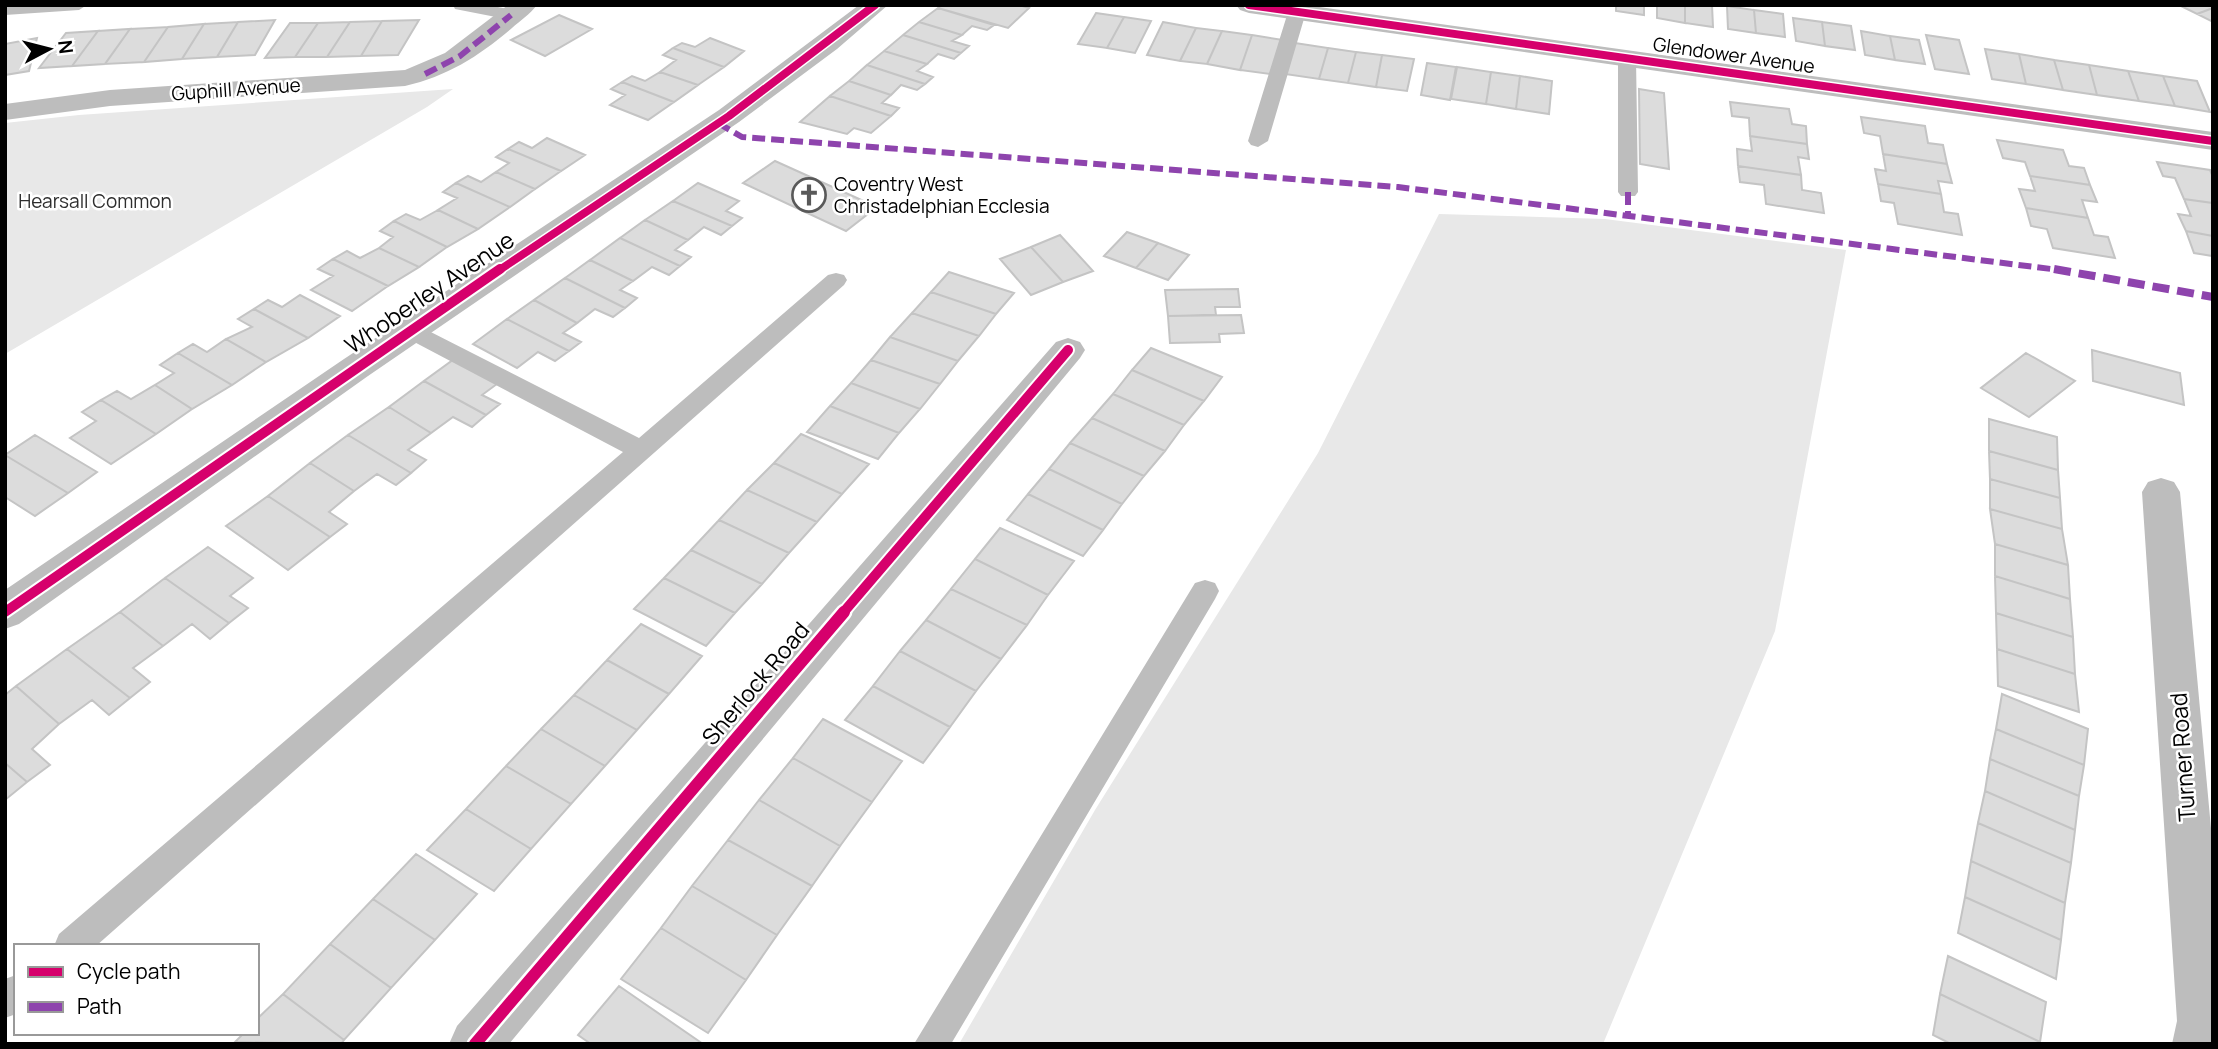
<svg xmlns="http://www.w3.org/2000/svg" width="2218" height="1049" font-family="Manrope,sans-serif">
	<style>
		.green { fill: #e8e8e8 }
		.building { fill: #dcdcdc; stroke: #c4c4c4; stroke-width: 2 }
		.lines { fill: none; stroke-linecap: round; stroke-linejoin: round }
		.service { fill: #bdbdbd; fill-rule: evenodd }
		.minor { fill: #bdbdbd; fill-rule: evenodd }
		.quiet-far1 { stroke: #8e44ad; stroke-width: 6; stroke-dasharray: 13 6; stroke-linecap: butt }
		.quiet { stroke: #8e44ad; stroke-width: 8; stroke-dasharray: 17 8; stroke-linecap: butt }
		.cycleway-far2-casing { stroke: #fff; stroke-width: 11 }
		.cycleway-far1-casing { stroke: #fff; stroke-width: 14 }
		.cycleway-casing { stroke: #fff; stroke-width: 17 }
		.cycleway-far2 { stroke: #d6006c; stroke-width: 8 }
		.cycleway-far1 { stroke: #d6006c; stroke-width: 10 }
		.cycleway { stroke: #d6006c; stroke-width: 12 }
		.labels { text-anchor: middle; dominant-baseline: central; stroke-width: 5; stroke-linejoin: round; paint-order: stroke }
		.far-street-label { font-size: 19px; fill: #000; stroke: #fff }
		.far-poi-label { font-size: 19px; fill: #000; stroke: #fff; text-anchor: start }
		.far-park-label { font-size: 19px; fill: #2d2d2d; stroke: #fff }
		.street-label { font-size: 23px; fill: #000; stroke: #fff }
	</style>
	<rect width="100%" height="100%" fill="#fff"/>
	<!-- green -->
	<path class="green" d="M453,89L427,107L5,354V123L79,115Z
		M1439,214L1605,219L1846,250L1775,631L1603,1044H959L1095,810L1318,453Z"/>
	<!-- building -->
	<path class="building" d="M941,5H1019L1029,8L1008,28L938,8Z
		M1616,5H1644V15L1616,11Z
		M1657,5H1685V23L1657,18Z
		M1685,5H1712L1713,27L1685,23Z
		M2179,5H2213V8L2197,14Z
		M1727,6L1754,10L1756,33L1728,29Z
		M938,8L994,25L987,30L972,26L962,35L919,22Z
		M2213,8V22L2197,14Z
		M1754,10L1783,14L1785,37L1756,33Z
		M1096,13L1124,17L1107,48L1078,44Z
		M559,15L592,29L545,56L511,40Z
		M1124,17L1151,21L1135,53L1107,48Z
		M1793,18L1822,22L1825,46L1796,41Z
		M275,20L255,55L217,57L238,22Z
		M419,20L398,55L361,56L382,21Z
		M382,21L361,56L327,57L350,22Z
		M238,22L217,57L182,59L204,24Z
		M350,22L327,57H295L318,23Z
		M919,22L962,35L952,41L969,46L961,53L903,35Z
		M1163,22L1196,28L1180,61L1147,55Z
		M1822,22L1851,26L1855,50L1825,46Z
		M290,23H318L295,57L265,58Z
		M204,24L182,59L144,62L168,27Z
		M168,27L144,62L105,64L130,29Z
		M1196,28L1222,31L1207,64L1180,61Z
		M130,29L105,64L72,66L98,31Z
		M98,31L72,66L39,68L66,33Z
		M1222,31L1252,35L1240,70L1207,64Z
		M1861,31L1890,36L1895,60L1865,55Z
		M903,35L961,53L954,59L938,54L927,64L884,51Z
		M1252,35L1283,40L1270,74L1240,70Z
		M1926,35L1959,40L1969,74L1935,69Z
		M1890,36L1919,40L1925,64L1895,60Z
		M37,38L29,71L5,75V44Z
		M710,38L744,51L724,67L673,48L682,43L695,47Z
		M1295,43L1328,48L1319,79L1285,74Z
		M673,48L724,67L698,85L660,72L676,60L663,55Z
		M1328,48L1356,52L1348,83L1319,79Z
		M1985,49L2019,54L2026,84L1992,79Z
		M884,51L927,64L917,71L933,77L925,84L867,65Z
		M1356,52L1382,55L1376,87L1348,83Z
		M2019,54L2054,60L2063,90L2026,84Z
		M1382,55L1414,59L1407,91L1376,87Z
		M2054,60L2089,65L2097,95L2063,90Z
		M1427,63L1456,67L1450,100L1421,95Z
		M867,65L925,84L917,90L901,85L891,95L849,81Z
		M2089,65L2128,71L2139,101L2097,95Z
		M1457,67L1491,72L1486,104L1451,99Z
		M2128,71L2163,76L2175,106L2139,101Z
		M660,72L698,85L674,102L622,82L632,76L645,81Z
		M1491,72L1520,76L1516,109L1486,104Z
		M1520,76L1552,81L1549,114L1516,109Z
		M2163,76L2197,81L2210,112L2175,106Z
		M849,81L891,95L882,103L899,108L891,116L830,96Z
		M622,82L674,102L648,120L610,105L625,95L611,89Z
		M1639,89L1664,93L1669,169L1640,164Z
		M830,96L891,116L871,133L854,128L847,134L800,122Z
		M1730,102L1789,109L1792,124L1806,126L1807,144L1750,136L1749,118L1732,116Z
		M1861,117L1925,126L1928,143L1943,145L1947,164L1883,154L1880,136L1864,133Z
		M1750,136L1807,144L1809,159L1798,157L1801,175L1738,166L1737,149L1752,151Z
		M547,138L585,155L561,171L508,149L519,142L532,148Z
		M1997,140L2063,150L2069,166L2084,168L2090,185L2030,176L2025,162L2003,158Z
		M508,149L561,171L535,189L496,172L509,163L496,157Z
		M1883,154L1947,164L1952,183L1938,181L1941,194L1878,184L1875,169L1886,171Z
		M775,161L877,207L846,231L743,183Z
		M2157,162L2210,170L2213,177V203L2184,199L2175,178L2163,176Z
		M1738,166L1801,175L1802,190L1821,193L1824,213L1766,204L1764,185L1740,182Z
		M496,172L535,189L510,207L456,183L468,176L481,182Z
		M2030,176L2090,185L2097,202L2082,200L2088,218L2026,208L2019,189L2035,191Z
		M456,183L510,207L478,229L438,210L457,198L443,192Z
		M698,183L739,201L726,211L742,218L732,226L673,201Z
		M1878,184L1941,194L1944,212L1958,214L1962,235L1898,224L1894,203L1881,201Z
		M2184,199L2213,203V236L2186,231L2178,214L2191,216Z
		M673,201L732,226L721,235L704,227L688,240L645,220Z
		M2026,208L2088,218L2094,235L2108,237L2115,258L2053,248L2047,229L2031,226Z
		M438,210L478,229L447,247L394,221L406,214L420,220Z
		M645,220L688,240L675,250L691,257L680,266L620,238Z
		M394,221L447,247L419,267L379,248L393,237L380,231Z
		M2186,231L2213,236V258L2212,256L2194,253Z
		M1127,232L1158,243L1136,268L1104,256Z
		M1060,235L1093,271L1063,282L1031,247Z
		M620,238L680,266L669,275L652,267L633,281L590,260Z
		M1158,243L1189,255L1168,280L1136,268Z
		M1031,247L1063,282L1031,295L1000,259Z
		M379,248L419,267L388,286L333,259L347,251L360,258Z
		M333,259L388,286L352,311L311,290L333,276L318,269Z
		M590,260L633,281L620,290L637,298L625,308L565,278Z
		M949,272L1014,293L996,314L931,292Z
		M565,278L625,308L613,317L595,309L577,323L534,300Z
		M1238,289L1240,307H1215L1216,315L1168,316L1165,290Z
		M931,292L996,314L979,336L912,313Z
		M300,295L340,316L308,338L254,309L268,300L282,307Z
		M534,300L577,323L563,333L581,342L569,351L507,319Z
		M254,309L308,338L266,362L226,339L252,327L238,319Z
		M912,313L979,336L958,361L890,337Z
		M1241,315L1244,333L1219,334L1220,342L1170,343L1168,316Z
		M507,319L569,351L555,361L538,352L517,368L473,344Z
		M890,337L958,361L940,384L871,360Z
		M226,339L266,362L232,385L178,353L193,344L207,352Z
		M1151,348L1222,377L1204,401L1132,370Z
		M2092,350L2180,373L2184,405L2093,381Z
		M178,353L232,385L192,409L155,385L174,373L160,365Z
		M2026,353L2075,381L2029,417L1981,388Z
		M457,357L501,381L482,395L500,404L486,415L424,381Z
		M871,360L940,384L920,409L851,383Z
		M1132,370L1204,401L1184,425L1113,394Z
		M424,381L486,415L472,427L453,417L431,433L389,407Z
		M851,383L920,409L899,433L830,406Z
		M155,385L192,409L156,434L101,400L117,391L131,399Z
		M1113,394L1184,425L1165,451L1092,418Z
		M101,400L156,434L111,464L70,438L96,421L82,412Z
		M830,406L899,433L878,459L807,432Z
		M389,407L431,433L408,450L426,460L411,473L348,435Z
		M1092,418L1165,451L1144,476L1070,443Z
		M1989,419L2057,437L2058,470L1989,451Z
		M801,434L869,464L842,494L774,463Z
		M35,435L97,472L68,493L5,455Z
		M348,435L411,473L396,485L377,474L354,491L310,463Z
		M1070,443L1144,476L1122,504L1049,469Z
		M1989,451L2058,470L2060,498L1990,479Z
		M5,455L68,493L35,516L5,497Z
		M310,463L354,491L329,512L347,524L330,537L268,496Z
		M774,463L842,494L817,522L747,490Z
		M1049,469L1122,504L1103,530L1028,494Z
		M1990,479L2060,498L2062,529L1990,509Z
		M747,490L817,522L789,553L719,520Z
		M1028,494L1103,530L1083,556L1007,520Z
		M268,496L330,537L288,570L226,526Z
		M1990,509L2062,529L2068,565L1995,544Z
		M719,520L789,553L762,584L691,550Z
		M1000,528L1074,561L1048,595L975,559Z
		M1995,544L2068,565L2070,599L1995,576Z
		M208,547L253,578L230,596L248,608L229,623L165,578Z
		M691,550L762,584L735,613L664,578Z
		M975,559L1048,595L1027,625L951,589Z
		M1995,576L2070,599L2073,637L1996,613Z
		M165,578L229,623L210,639L192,624L163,646L120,612Z
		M664,578L735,613L706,646L634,609Z
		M951,589L1027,625L1001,659L926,620Z
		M120,612L163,646L133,668L150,682L130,698L67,649Z
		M1996,613L2073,637L2075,674L1997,649Z
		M926,620L1001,659L976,691L900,651Z
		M641,624L702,656L669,694L607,660Z
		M67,649L130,698L109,715L92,700L59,724L16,686Z
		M1997,649L2075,674L2079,712L1998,686Z
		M900,651L976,691L950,727L873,686Z
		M607,660L669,694L637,730L574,695Z
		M16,686L59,724L32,749L50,765L27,782L5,763V695Z
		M873,686L950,727L923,763L845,720Z
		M2002,694L2088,729L2084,765L1996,729Z
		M574,695L637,730L605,766L541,729Z
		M823,719L902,761L872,802L793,758Z
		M541,729L605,766L571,804L506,766Z
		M1996,729L2084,765L2079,796L1990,759Z
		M793,758L872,802L840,846L759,800Z
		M1990,759L2079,796L2075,830L1985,791Z
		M5,763L27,782L5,800Z
		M506,766L571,804L531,849L466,809Z
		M1985,791L2075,830L2071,863L1978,823Z
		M759,800L840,846L812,886L728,840Z
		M466,809L531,849L494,891L427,850Z
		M1978,823L2071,863L2065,903L1971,861Z
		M728,840L812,886L777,935L692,886Z
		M416,854L477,894L435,940L373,899Z
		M1971,861L2065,903L2061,940L1965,897Z
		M692,886L777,935L746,980L661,928Z
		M1965,897L2061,940L2056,979L1958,933Z
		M373,899L435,940L391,988L330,944Z
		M661,928L746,980L708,1033L621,979Z
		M330,944L391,988L344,1040L283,994Z
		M1948,956L2046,1002L2040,1042L1940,994Z
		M619,986L703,1044H591L578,1035Z
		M283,994L344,1040L341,1044L235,1042L244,1033H257V1019Z
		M1940,994L2040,1042V1044H1951L1933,1035Z"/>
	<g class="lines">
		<!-- service -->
		<path class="service" d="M5,5H87L79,10L5,15Z
			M453,5H488L517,11L520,15L511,20L455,9Z
			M1297,7L1306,12L1268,141L1258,147L1251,145L1248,141L1288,12Z
			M1627,53L1636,58L1638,192L1635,196H1621L1618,192V58Z
			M836,273L844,275L847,280L844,285L96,946H54L59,934L623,452L401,335L398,330L401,325L409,322L417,325L639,438L828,275Z
			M1205,580L1215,583L1219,591L1215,599L951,1044H914L1195,583Z
			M16,975V1014L5,1018V979Z"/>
		<!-- minor -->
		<path class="minor" d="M508,5H537C530,14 520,21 512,28C479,56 448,76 405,86L110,106L5,120V104L110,90L405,70L445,53Z
			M859,5H888L837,49L739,122L368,376L19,624L5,629V590L344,359L719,110Z
			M1236,5H1305L2213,132V150L1249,13L1240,10Z
			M1068,338L1080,342L1085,350L1080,358L509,1044H449L457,1026L1056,342Z
			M2161,478L2174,482L2180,492L2213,850V1044H2172L2177,1021L2142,492L2148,482Z"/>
		<!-- quiet-far1 -->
		<path class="quiet-far1" d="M425,74L460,56L511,15
			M718,123L742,137L1398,187L2067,271
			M1628,192V214"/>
		<!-- quiet -->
		<path class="quiet" d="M2054,269L2213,297"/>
		<!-- cycleway-far2 casing -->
		<g class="cycleway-far2-casing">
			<path id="cycleway-far2" d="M1249,5L2213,141
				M498,271L729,116L875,5"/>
		</g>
		<!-- cycleway-far1 casing -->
		<g class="cycleway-far1-casing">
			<path id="cycleway-far1" d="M5,612L500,269
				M842,614L1068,350"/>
		</g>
		<!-- cycleway casing -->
		<g class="cycleway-casing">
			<path id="cycleway" d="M475,1044L844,612"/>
		</g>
		<!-- cycleway-far2 -->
		<use href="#cycleway-far2" class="cycleway-far2"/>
		<!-- cycleway-far1 -->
		<use href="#cycleway-far1" class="cycleway-far1"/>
		<!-- cycleway -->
		<use href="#cycleway" class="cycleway"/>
	</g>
	<!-- icons -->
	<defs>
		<g id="church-ring" transform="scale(1.75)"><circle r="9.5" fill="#fff" stroke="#595959" stroke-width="1.5"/><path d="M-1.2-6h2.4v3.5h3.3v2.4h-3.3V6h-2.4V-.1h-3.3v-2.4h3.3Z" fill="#595959"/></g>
	</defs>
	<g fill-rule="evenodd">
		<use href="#church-ring" x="809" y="195"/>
	</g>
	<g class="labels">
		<!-- far-street labels -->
		<g class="far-street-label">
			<text transform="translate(1734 55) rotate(8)">Glendower Avenue</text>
			<text transform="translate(236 89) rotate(-4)">Guphill Avenue</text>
		</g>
		<!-- far-poi labels -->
		<g class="far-poi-label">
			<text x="834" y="184">Coventry West<tspan x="834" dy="22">Christadelphian Ecclesia</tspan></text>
		</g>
		<!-- far-park labels -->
		<g class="far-park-label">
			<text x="95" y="201">Hearsall Common</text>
		</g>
		<!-- street labels -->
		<g class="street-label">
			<text transform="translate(429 292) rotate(-34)">Whoberley Avenue</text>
			<text transform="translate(755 683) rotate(-50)">Sherlock Road</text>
			<text transform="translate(2182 757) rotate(-94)">Turner Road</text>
		</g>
	</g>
	<!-- border -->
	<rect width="2218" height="1049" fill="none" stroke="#000000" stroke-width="14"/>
	<!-- legend -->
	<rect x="14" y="944" width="245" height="91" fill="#ffffff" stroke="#999999" stroke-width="2"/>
	<rect x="28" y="967" width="35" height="10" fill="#d6006c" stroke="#999999" stroke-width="2"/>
	<text x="77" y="979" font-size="21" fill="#000000">Cycle path</text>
	<rect x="28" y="1002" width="35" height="10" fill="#8e44ad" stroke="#999999" stroke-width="2"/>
	<text x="77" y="1014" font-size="21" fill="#000000">Path</text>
	<!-- north arrow -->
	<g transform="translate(49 49) rotate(83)" stroke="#ffffff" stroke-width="5" paint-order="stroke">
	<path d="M0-5L12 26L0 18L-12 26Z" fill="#000000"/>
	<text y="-10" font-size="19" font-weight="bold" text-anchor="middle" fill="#000000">N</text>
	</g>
</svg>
